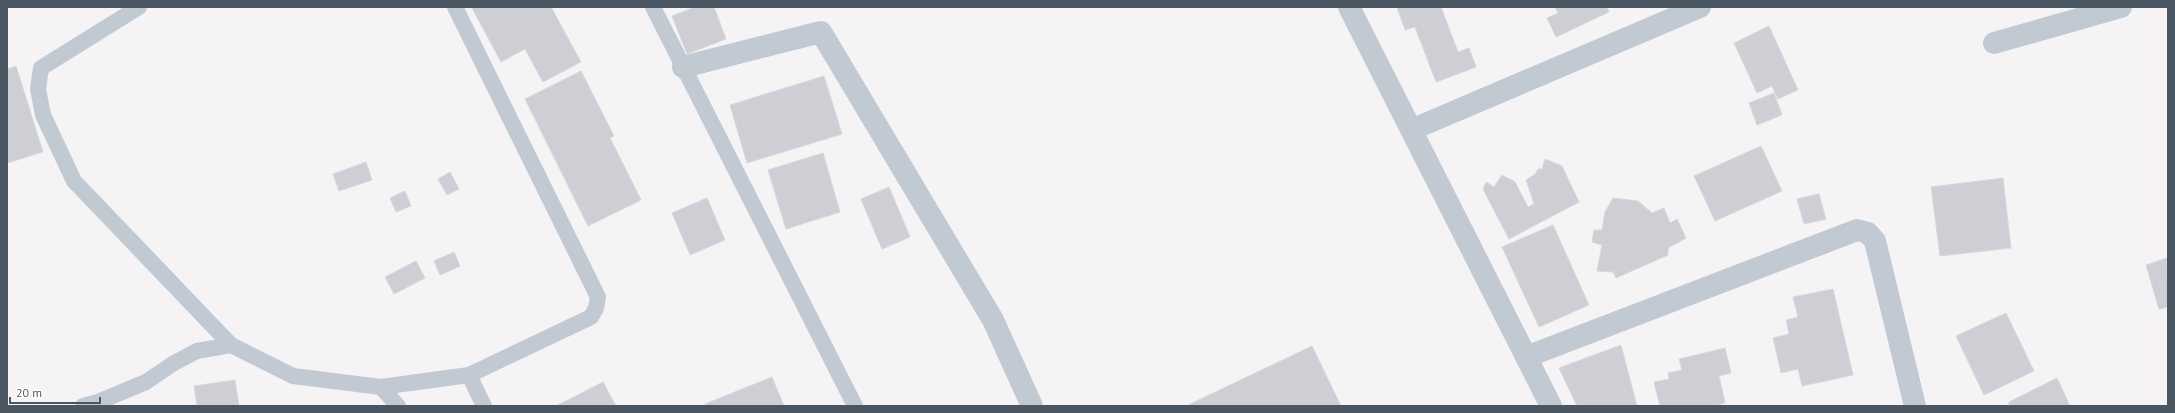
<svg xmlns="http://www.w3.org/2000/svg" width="2175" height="413" font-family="'PT Sans',sans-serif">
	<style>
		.building { fill: #cdcfd5; stroke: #d7d9de }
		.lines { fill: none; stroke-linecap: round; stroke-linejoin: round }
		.service { stroke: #c1cad2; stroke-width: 16 }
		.minor { stroke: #c1cad2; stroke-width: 22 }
	</style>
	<rect width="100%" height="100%" fill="#f5f3f3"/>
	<!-- building -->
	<path class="building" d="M474,7H551L581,62L543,82L525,49L501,62L472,8Z
		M695,7H714L726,39L687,54L672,16Z
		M1397,7H1441L1458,52L1469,48L1476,67L1436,82L1415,27L1405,30Z
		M1555,7H1607L1609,12L1556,37L1547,18L1558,13Z
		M1769,26L1798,90L1778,99L1772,86L1757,93L1734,43Z
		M16,66L43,152L7,163V69Z
		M581,71L614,136L610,138L641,200L588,226L525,99Z
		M824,76L842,134L747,163L730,105Z
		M1774,93L1782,115L1757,125L1749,103Z
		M1761,146L1782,191L1715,221L1694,176Z
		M823,153L840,212L786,229L768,170Z
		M1545,159L1562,166L1579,202L1509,239L1483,189L1486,182L1494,187L1502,175L1515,182L1528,207L1534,204L1526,180L1535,174L1538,169H1542Z
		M366,162L372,180L339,191L333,174Z
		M450,172L459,189L447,195L438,179Z
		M2003,178L2011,248L1940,256L1931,187Z
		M889,187L910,237L882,249L861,199Z
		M405,191L411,206L396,212L390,198Z
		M1819,194L1826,219L1804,224L1797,199Z
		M707,198L725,240L690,255L672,213Z
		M1613,198L1638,201L1652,213L1664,208L1670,223L1677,219L1686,238L1668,248V255L1616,278L1613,272L1597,271L1602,245L1592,242L1594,230H1602L1605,212Z
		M1553,225L1589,305L1539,327L1502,247Z
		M454,252L460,266L440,275L434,261Z
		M2167,258L2168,307L2159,309L2146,265Z
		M416,261L425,278L394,294L385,277Z
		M1833,289L1853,375L1802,386L1798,369L1781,373L1773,338L1789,334L1786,320L1798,317L1793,297Z
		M2006,313L2034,371L1984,395L1956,336Z
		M1621,345L1637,406H1577L1559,368Z
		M1312,346L1341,406H1186Z
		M1725,348L1731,373L1719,376L1725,403L1714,406H1660L1654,382L1669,379L1668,373L1682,370L1679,359Z
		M772,377L784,406H705V404Z
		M2057,378L2070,406H2009V402Z
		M235,380L239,406H197L194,386Z
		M603,382L616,406H556Z"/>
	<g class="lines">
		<!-- service -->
		<path class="service" d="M139,7L41,68L38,89L43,115L74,181L231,345L293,376L381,387L469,375
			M455,7L598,297L596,308L591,317L469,375L484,406
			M653,7L855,406
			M381,387L398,406
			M83,406L98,402L146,382L174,363L197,351L231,345"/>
		<!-- minor -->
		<path class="minor" d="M1349,7L1551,406
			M1994,43L2121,7
			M683,67L821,32L993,320L1032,406
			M1411,130L1700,7
			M1526,357L1857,230L1868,233L1875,241L1915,406"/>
	</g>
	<!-- border -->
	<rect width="2175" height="413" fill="none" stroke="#4a5661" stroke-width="16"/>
	<!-- scale -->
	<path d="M10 397v6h90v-6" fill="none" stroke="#4a5661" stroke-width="2"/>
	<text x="16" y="397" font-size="12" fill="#4a5661" stroke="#ffffff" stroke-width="3" paint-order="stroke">20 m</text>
</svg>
